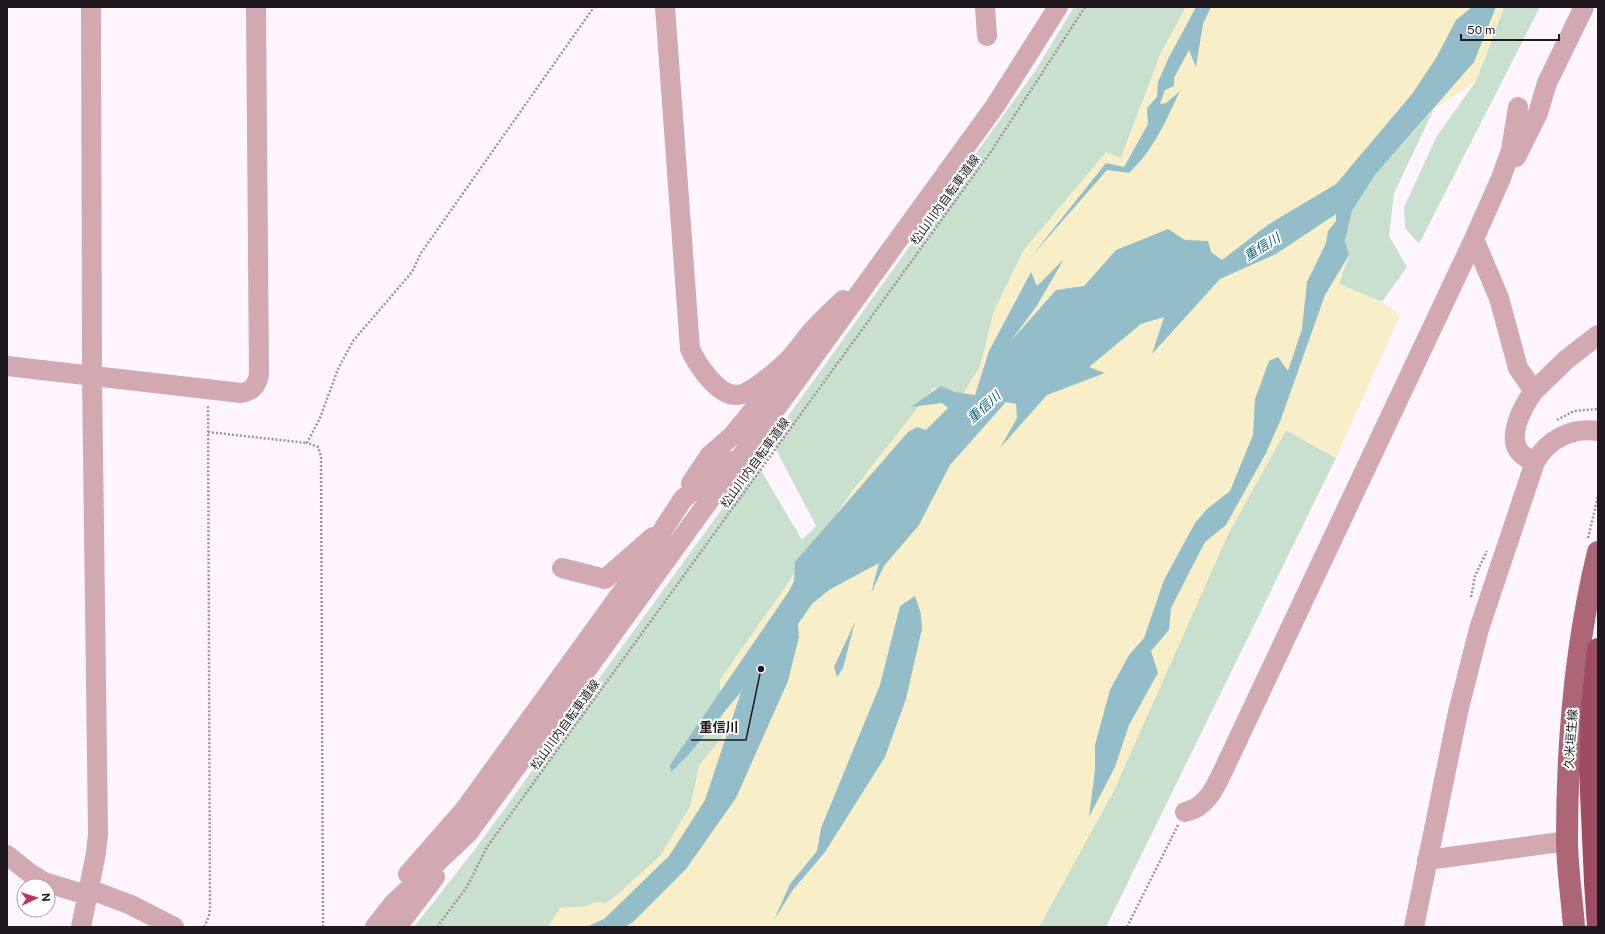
<svg xmlns="http://www.w3.org/2000/svg" width="1605" height="934" font-family="'Public Sans','Noto Sans JP',sans-serif">
	<style>
		.green { fill: #c8e0cd }
		.sand { fill: #f8efc9 }
		.water { fill: #93bec9 }
		.lines { fill: none; stroke-linecap: round; stroke-linejoin: round }
		.path { stroke: #9c949c; stroke-width: 2.5; stroke-dasharray: 2 2; stroke-linecap: butt }
		.minor { stroke: #d2a9b1; stroke-width: 20 }
		.major { stroke: #ac6676; stroke-width: 22 }
		.highway { stroke: #9d4c61; stroke-width: 22 }
		.highway-bridge { stroke: #9d4c61; stroke-width: 22 }
		.labels { text-anchor: middle; dominant-baseline: central; stroke-width: 4; stroke-linejoin: round; paint-order: stroke }
		.street-label { font-size: 12px; fill: #1f191f; stroke: #fff }
		.water-label { font-size: 13px; font-style: italic; fill: #025f70; stroke: #fff }
		.leader { fill: none; stroke: #1f191f; stroke-width: 1.5 }
		.callout-dot { fill: #1f191f; stroke: #fff; stroke-width: 1.5 }
		.callout-label { font-size: 13px; text-anchor: middle; font-weight: bold; fill: #1f191f; stroke: #fff; stroke-width: 4; stroke-linejoin: round; paint-order: stroke }
	</style>
	<rect width="100%" height="100%" fill="#fef5fe"/>
	<!-- green -->
	<path class="green" d="M1074,7H1186L1161,53L1121,158L994,311L980,367L959,400L934,388L854,489L720,680L723,736L699,766L691,805L661,855L615,897L606,903L596,902L585,907L561,908L548,927H414L479,844L756,462L802,540L816,526L771,440L1035,71Z
		M1504,7H1540L1419,244L1405,228L1404,207L1437,136L1476,81Z
		M1434,109L1394,193L1389,236L1407,267L1382,302L1339,284L1349,255L1344,242L1352,211L1375,175Z
		M1286,430L1336,458L1106,927H1039L1114,790L1228,534Z"/>
	<!-- sand -->
	<path class="sand" d="M1186,7H1504L1476,81L1434,109L1375,175L1352,211L1345,241L1349,255L1339,284L1382,302L1400,315L1336,458L1286,430L1228,534L1114,790L1039,927H548L560,908L585,907L596,902L606,903L615,897L661,855L691,805L699,766L723,736L720,680L854,489L934,387L959,400L980,367L994,311L1023,251L1106,152L1121,158L1161,53Z"/>
	<!-- water -->
	<path class="water" d="M1196,7H1211L1203,24L1196,67L1189,50L1174,78V86L1165,90L1160,104L1166,103L1180,91C1166,120 1154,150 1129,173L1107,170L1030,258L1106,163L1124,167L1148,124L1147,108L1157,97L1158,82L1168,59Z
		M1472,7H1496L1474,62L1375,175L1352,211L1345,241L1349,255L1325,295L1281,419L1266,453L1226,525L1205,542L1171,608L1169,630L1151,651L1158,673L1129,725L1115,767L1089,817L1095,770V745L1110,690L1129,655L1144,638L1164,580L1195,523L1207,509L1230,491L1253,435L1255,399L1269,361L1278,357L1288,371L1302,329L1307,282L1326,243L1328,231L1336,221V214L1276,254L1220,279L1152,354L1164,317L1141,324L1089,367L1105,373L1047,395L1000,448L1017,418L1016,404L1006,402L950,465L919,525L884,566L871,593L879,563L829,590L812,604L798,624L799,637L788,681L736,798L686,869L633,922L625,927H586L604,919L669,856L705,800L741,692L688,755L671,772L670,765L789,591L794,581L795,562L908,432L917,427L926,430L948,408L942,403L911,407L941,386L954,392L975,395L989,351L1031,272L1037,286L1064,259L1036,307L1010,342L1056,290L1084,286L1116,250L1168,229L1185,240L1208,241L1211,252L1222,260L1269,224L1336,184L1412,94L1436,58L1456,20Z
		M915,596L921,614L922,629L906,699L885,757L825,852L792,891L774,920L790,884L817,851L821,828L880,685L900,606Z
		M855,622L843,668L837,677L834,667Z"/>
	<g class="lines">
		<!-- path -->
		<path class="path" d="M1557,420L1574,411L1598,409
			M208,432L307,443
			M1588,538L1598,496
			M1471,597L1475,576L1487,551
			M204,927L209,916L210,908L208,405
			M323,927L321,456L318,447L307,443L320,418L338,369L353,341L412,272L421,253L594,7
			M437,927L467,887L487,847L990,153L1085,7
			M1127,927L1178,825"/>
		<!-- minor -->
		<path class="minor" d="M665,7L690,349C697,364 718,397 738,395C751,394 782,367 792,356C799,348 805,339 813,330C822,320 833,310 843,300
			M985,7L987,36
			M1518,107L1511,150L1501,178L1474,239L1499,298L1518,368L1534,391C1523,406 1503,441 1524,456C1527,459 1532,460 1535,462
			M1516,157L1538,113L1547,83L1584,7
			M7,366L241,393C253,391 256,386 259,375L256,7
			M1534,391L1567,359L1598,335
			M691,483L710,455L732,436L782,375
			M562,568L605,579L653,537
			M1185,812C1205,808 1214,790 1222,773L1474,239
			M7,855L31,874L44,882L87,895
			M1427,860L1567,841
			M408,874L465,809L651,552L664,528L683,499L723,464L732,461
			M89,889L131,905L174,927
			M81,927L96,853L98,834L92,377L91,7
			M375,927L393,904L469,832L995,106L1058,7
			M397,927L435,877
			M1414,927L1458,712L1479,629L1535,462C1548,439 1572,427 1598,431"/>
		<!-- major -->
		<path class="major" d="M1574,927C1572,898 1567,868 1567,839C1567,743 1575,646 1598,552"/>
		<!-- highway -->
		<path class="highway" d="M1595,882L1598,927"/>
		<!-- highway-bridge -->
		<path class="highway-bridge" d="M1595,882L1590,770L1592,707L1598,649"/>
	</g>
	<g class="labels">
		<!-- street labels -->
		<g class="street-label">
			<text transform="translate(945 200) rotate(-54)">松山川内自転車道線</text>
			<text transform="translate(755 463) rotate(-54)">松山川内自転車道線</text>
			<text transform="translate(565 725) rotate(-54)">松山川内自転車道線</text>
			<text transform="translate(1571 739) rotate(-86)">久米垣生線</text>
		</g>
		<!-- water labels -->
		<g class="water-label">
			<text transform="translate(1262 247) rotate(-32)">重信川</text>
			<text transform="translate(984 407) rotate(-42)">重信川</text>
		</g>
	</g>
	<!-- callouts -->
	<path class="leader" d="M761 669L746 740H691"/>
	<circle class="callout-dot" cx="761" cy="669" r="4"/>
	<g class="callout-label">
		<text x="719" y="732">重信川</text>
	</g>
	<!-- border -->
	<rect width="1605" height="934" fill="none" stroke="#1f191f" stroke-width="16"/>
	<!-- north arrow -->
	<g transform="translate(36 898) rotate(86)"><circle r="19" fill="#ffffff" stroke="#a5a3a5"/>
	<path d="M0-3L7 15L0 10L-7 15Z" fill="#c3345c"/>
	<text y="-6" font-size="11" font-weight="bold" text-anchor="middle" fill="#1f191f">N</text>
	</g>
	<!-- scale -->
	<path d="M1461 34v6h98v-6" fill="none" stroke="#1f191f" stroke-width="2"/>
	<text x="1467" y="34" font-size="12" fill="#1f191f" stroke="#ffffff" stroke-width="3" paint-order="stroke">50 m</text>
</svg>
